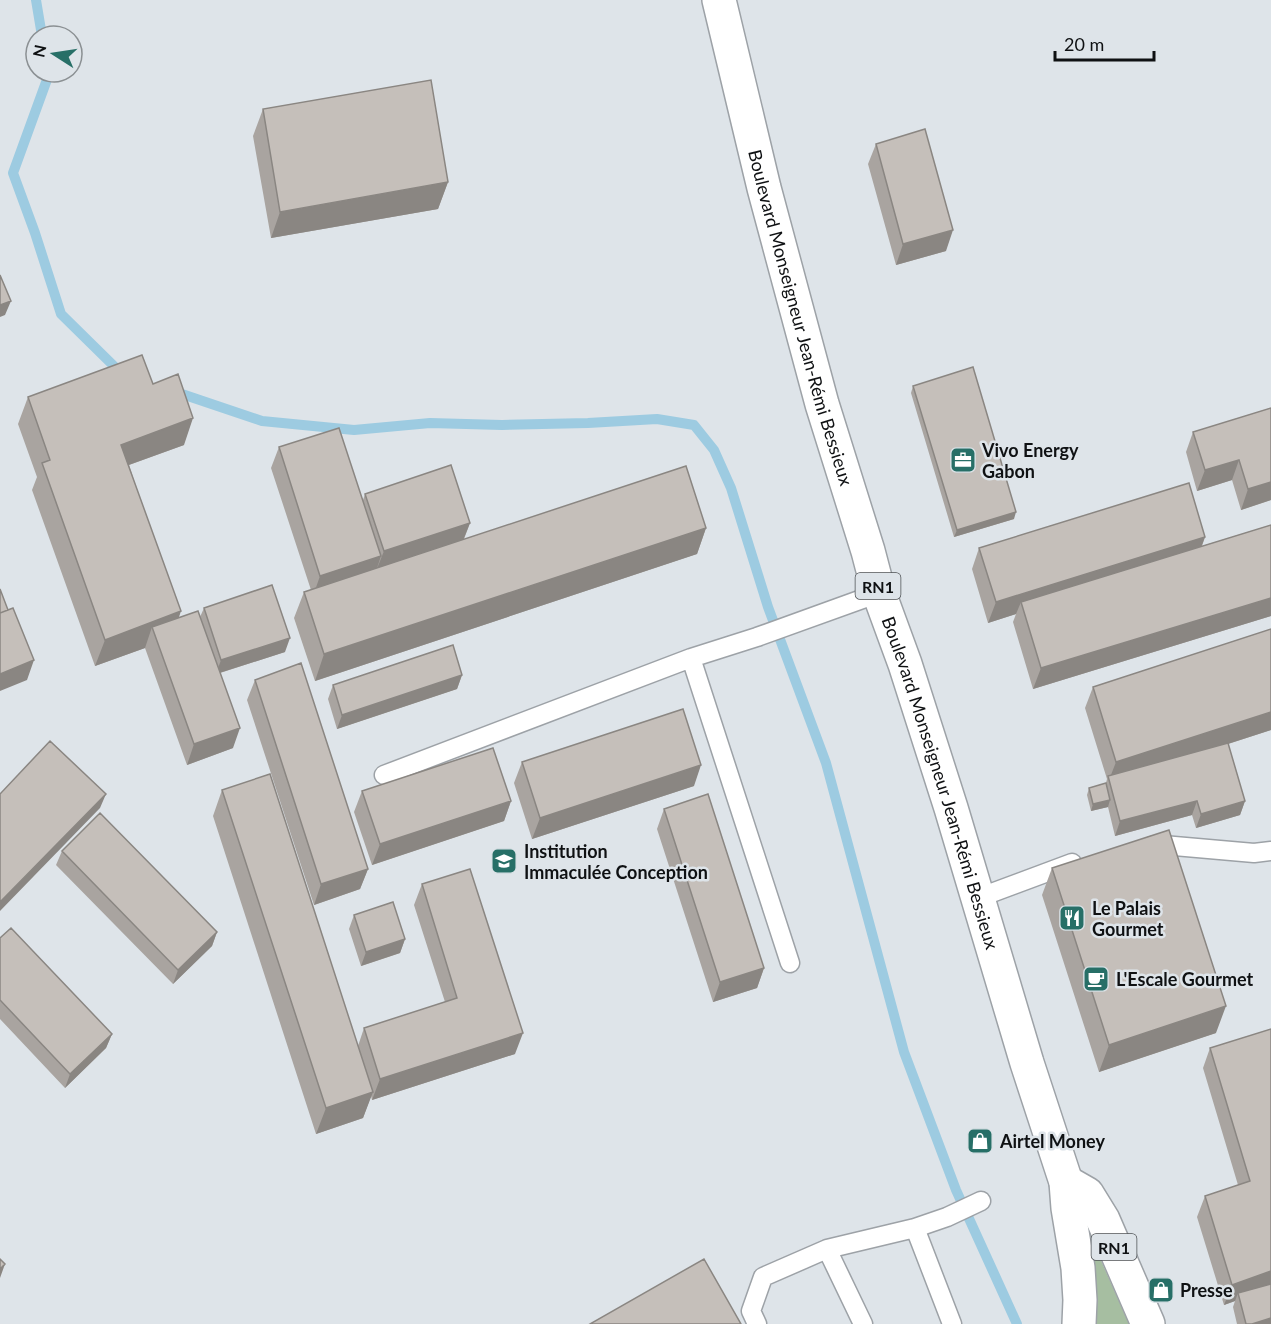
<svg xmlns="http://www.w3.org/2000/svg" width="1271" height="1324" font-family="Lato,sans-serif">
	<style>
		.green { fill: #a6bea1 }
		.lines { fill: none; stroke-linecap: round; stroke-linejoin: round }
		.stream { stroke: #9dcbe1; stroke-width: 10 }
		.service-casing { stroke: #9da2a7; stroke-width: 21 }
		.primary-casing { stroke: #9da2a7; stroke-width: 36 }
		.service { stroke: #fff; stroke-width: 18 }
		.primary { stroke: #fff; stroke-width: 33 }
		.wall { fill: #a9a4a0 }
		.shaded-wall { fill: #8a8682 }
		.building { fill: #c5bfba; stroke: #8a8682; stroke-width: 1.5 }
		.labels { text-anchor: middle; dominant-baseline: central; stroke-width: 5; stroke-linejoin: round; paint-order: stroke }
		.shield { fill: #dee4e9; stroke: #4d5053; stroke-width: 1.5 }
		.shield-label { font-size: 16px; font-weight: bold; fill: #0f1113 }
		.street-label { font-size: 18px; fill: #0f1113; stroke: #dee4e9 }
		.poi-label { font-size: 18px; font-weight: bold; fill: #0f1113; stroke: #dee4e9; text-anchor: start }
	</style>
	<rect width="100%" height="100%" fill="#dee4e9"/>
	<!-- green -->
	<path class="green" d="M1092,1240L1129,1324H1094L1096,1290Z"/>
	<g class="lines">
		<!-- stream -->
		<path class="stream" d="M36,0L42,36
			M48,72L49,74L13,173L35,233L61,314L122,374
			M173,391L262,421L354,430L430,423L502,425L588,423L657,419L694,425L714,450L731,488L768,607L826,763L904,1052L956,1190L1017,1324"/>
		<!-- service casing -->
		<g class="service-casing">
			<path id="service" d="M691,658L790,963
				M384,775L691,658L757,637L879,593
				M1152,846L1163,845L1254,853L1271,851
				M978,898L1072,863
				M915,1228L952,1324
				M827,1249L863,1324
				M757,1324L751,1311L763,1277L827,1249L915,1228L947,1217L981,1201"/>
		</g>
		<!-- primary casing -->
		<g class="primary-casing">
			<g id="primary">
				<path id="s1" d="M719,0L764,188L822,404L868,551L879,593L905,664L951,808L1027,1063L1066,1182L1068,1208L1078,1268L1080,1300L1079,1324"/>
				<path d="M1066,1182L1087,1194L1103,1220L1148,1324"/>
			</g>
		</g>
		<!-- service -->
		<use href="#service" class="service"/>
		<!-- primary -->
		<use href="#primary" class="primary"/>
	</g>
	<!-- wall -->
	<path class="wall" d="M263,109L448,182L438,209L271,238L253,136Z
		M876,144L946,251L896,265L868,164Z
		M913,386L1014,519L954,537L911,393Z
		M28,397L184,445L129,465L179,617H200L204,608L285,652L220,673L233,748L187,765L145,648L95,666L32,490L37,477L18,424Z
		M1271,408V500L1241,510L1232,480L1197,491L1186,452L1193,432Z
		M279,447L363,500L365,494L470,523L464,539L706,528L697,554L315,681L294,618L304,592L311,590L271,468Z
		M1271,525V616L1033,689L1013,622L1016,614L988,623L972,569L979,548L1205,537L1202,546Z
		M1271,629V730L1228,744L1245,801L1240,815L1196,828L1192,815L1115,836L1108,807L1091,811L1087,795L1089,788L1106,783L1107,779L1085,708L1093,687Z
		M462,675L457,689L337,729L328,699L333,685Z
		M255,680L368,869L360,889L314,905L247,700Z
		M522,762L694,786L532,839L514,783Z
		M222,790L358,1046L364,1028L445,1002L414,905L422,884L515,1054L372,1100L371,1096L363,1118L316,1134L213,816Z
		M362,791L511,801L504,821L372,865L354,812Z
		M664,809L764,968L757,988L713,1002L657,829Z
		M62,851L217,932L212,946L173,984L56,865Z
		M1052,868L1216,1033L1099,1072L1042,895Z
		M354,915L405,939L400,953L361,966L349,929Z
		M0,938L112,1034L106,1048L65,1088L0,1019Z
		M1271,1029V1324H1237L1233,1307L1235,1301L1224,1305L1197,1217L1205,1196L1238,1185L1203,1068L1210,1048Z"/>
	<!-- shaded-wall -->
	<path class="shaded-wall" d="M448,182L438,209L271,238L280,212Z
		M953,230L946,251L896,265L903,244Z
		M11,301L5,315L0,317V305Z
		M193,418L184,445L112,471L121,445Z
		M1239,460L1232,480L1197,491L1205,470Z
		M1271,482V500L1241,510L1248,489Z
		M1016,512L1014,519L954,537L957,530Z
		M470,523L462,543L376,571L384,551Z
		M706,528L697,554L315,681L324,654Z
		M1205,537L1197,558L1021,602L1016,614L988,623L996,602Z
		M381,556L374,577L313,596L320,576Z
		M1271,598V616L1033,689L1041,668Z
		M181,611L172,638L152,627L145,648L95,666L105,640Z
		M290,638L285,652L216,674L221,660Z
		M34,660L27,680L0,691V674Z
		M462,675L457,689L337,729L342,715Z
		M1271,712V730L1110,782L1109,780L1116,762Z
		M240,728L233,748L187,765L194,744Z
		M701,765L694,786L532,839L540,818Z
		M106,794L100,808L0,911V902Z
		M1110,800L1108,807L1091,811L1093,804Z
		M511,801L504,821L372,865L380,844Z
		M1197,801L1192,815L1115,836L1120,821Z
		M1245,801L1240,815L1196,828L1201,814Z
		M368,869L360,889L314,905L321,884Z
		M217,932L212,946L173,984L178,970Z
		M405,939L400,953L361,966L366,952Z
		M764,968L757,988L713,1002L720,982Z
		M1226,1006L1216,1033L1099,1072L1109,1045Z
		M523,1033L515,1054L372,1100L380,1079Z
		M112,1034L106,1048L65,1088L70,1074Z
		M373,1092L363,1118L316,1134L326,1108Z
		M5,1264L0,1278V1269Z
		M1271,1271V1289L1238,1293L1235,1301L1224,1305L1232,1285Z
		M1271,1318V1324H1252Z"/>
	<!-- building -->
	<path class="building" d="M431,80L448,182L280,212L263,109Z
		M925,129L953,230L903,244L876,144Z
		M0,275L11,301L0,305Z
		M142,355L153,384L178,374L193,418L121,445L181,611L105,640L42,463L50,460L28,397Z
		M973,367L1016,512L957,530L913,386Z
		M1271,408V482L1248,489L1239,460L1205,470L1193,432Z
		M339,428L381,556L320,576L279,447Z
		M451,465L470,523L384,551L365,494Z
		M686,466L706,528L324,654L304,592Z
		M1189,483L1205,537L996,602L979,548Z
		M1271,525V598L1041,668L1021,602Z
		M272,585L290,638L221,660L204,608Z
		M0,589L8,610L0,613Z
		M13,608L34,660L0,674V613Z
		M198,611L240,728L194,744L152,627Z
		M1271,629V712L1116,762L1093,687Z
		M453,645L462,675L342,715L333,685Z
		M301,663L368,869L321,884L255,680Z
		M683,709L701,765L540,818L522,762Z
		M50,741L106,794L0,902V794Z
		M1228,743L1245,801L1201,814L1197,801L1120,821L1108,776Z
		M493,748L511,801L380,844L362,791Z
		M270,774L373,1092L326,1108L222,790Z
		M1106,783L1110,800L1093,804L1089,788Z
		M708,794L764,968L720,982L664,809Z
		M100,813L217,932L178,970L62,851Z
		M1169,830L1226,1006L1109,1045L1052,868Z
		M470,869L523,1033L380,1079L364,1028L457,998L422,884Z
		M393,902L405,939L366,952L354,915Z
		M11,928L112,1034L70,1074L0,1000V938Z
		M1271,1029V1271L1232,1285L1205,1196L1250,1181L1210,1048Z
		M0,1259L5,1264L0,1269Z
		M704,1259L741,1324H590Z
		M1271,1284V1318L1252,1324H1246L1238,1293Z"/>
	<!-- icons -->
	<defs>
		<g id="office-square" transform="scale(1.35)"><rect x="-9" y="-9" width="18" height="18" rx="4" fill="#276f67" stroke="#dee4e9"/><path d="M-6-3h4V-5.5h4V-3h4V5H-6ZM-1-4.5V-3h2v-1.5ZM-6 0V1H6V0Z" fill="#fff"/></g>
		<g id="school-square" transform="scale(1.35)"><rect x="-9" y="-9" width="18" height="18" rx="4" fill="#276f67" stroke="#dee4e9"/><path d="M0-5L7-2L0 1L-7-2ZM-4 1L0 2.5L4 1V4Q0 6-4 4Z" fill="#fff"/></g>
		<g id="restaurant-square" transform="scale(1.35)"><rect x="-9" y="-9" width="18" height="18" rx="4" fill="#276f67" stroke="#dee4e9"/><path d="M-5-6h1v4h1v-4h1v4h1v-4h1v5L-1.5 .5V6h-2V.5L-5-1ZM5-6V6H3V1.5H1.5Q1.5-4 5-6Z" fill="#fff"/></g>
		<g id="cafe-square" transform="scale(1.35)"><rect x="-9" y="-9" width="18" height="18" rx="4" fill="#276f67" stroke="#dee4e9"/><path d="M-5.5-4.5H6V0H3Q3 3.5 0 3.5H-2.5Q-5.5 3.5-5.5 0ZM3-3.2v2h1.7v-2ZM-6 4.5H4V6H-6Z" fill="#fff"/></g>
		<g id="shop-square" transform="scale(1.35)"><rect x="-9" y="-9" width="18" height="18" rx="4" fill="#276f67" stroke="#dee4e9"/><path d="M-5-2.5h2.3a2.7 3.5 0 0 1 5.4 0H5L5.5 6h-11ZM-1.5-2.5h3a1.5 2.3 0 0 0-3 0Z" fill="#fff"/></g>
	</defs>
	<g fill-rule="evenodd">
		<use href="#office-square" x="963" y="460"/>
		<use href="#school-square" x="504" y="861"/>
		<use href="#restaurant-square" x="1072" y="918"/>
		<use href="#cafe-square" x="1096" y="979"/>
		<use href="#shop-square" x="980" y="1141"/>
		<use href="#shop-square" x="1161" y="1290"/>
	</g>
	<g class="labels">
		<!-- shield labels -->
		<g class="shield">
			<rect x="855.5" y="573" width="45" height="26" rx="4.5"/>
			<rect x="1091.5" y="1234" width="45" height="26" rx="4.5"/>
		</g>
		<g class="shield-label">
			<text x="878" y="586">RN1</text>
			<text x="1114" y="1247">RN1</text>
		</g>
		<!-- street labels -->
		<g class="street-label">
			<text stroke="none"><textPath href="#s1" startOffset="328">Boulevard Monseigneur Jean-Rémi Bessieux</textPath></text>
			<text stroke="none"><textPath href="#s1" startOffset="814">Boulevard Monseigneur Jean-Rémi Bessieux</textPath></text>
		</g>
		<!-- poi labels -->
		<g class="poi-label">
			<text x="982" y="450">Vivo Energy<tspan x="982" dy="21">Gabon</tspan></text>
			<text x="524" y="851">Institution<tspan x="524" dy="21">Immaculée Conception</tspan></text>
			<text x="1092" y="908">Le Palais<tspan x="1092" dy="21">Gourmet</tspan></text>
			<text x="1116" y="979">L'Escale Gourmet</text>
			<text x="1000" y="1141">Airtel Money</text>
			<text x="1180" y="1290">Presse</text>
		</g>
	</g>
	<!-- north arrow -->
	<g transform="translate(54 54) rotate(282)"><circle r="28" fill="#dee4e9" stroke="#8b9093" stroke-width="1.5"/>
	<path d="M0-4.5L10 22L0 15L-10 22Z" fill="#276f67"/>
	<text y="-9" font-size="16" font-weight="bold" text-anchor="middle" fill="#0f1113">N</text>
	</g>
	<!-- scale -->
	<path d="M1055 51v9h99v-9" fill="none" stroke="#0f1113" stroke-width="3"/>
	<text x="1064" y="51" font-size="18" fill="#0f1113" stroke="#dee4e9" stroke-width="4.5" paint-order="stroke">20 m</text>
</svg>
